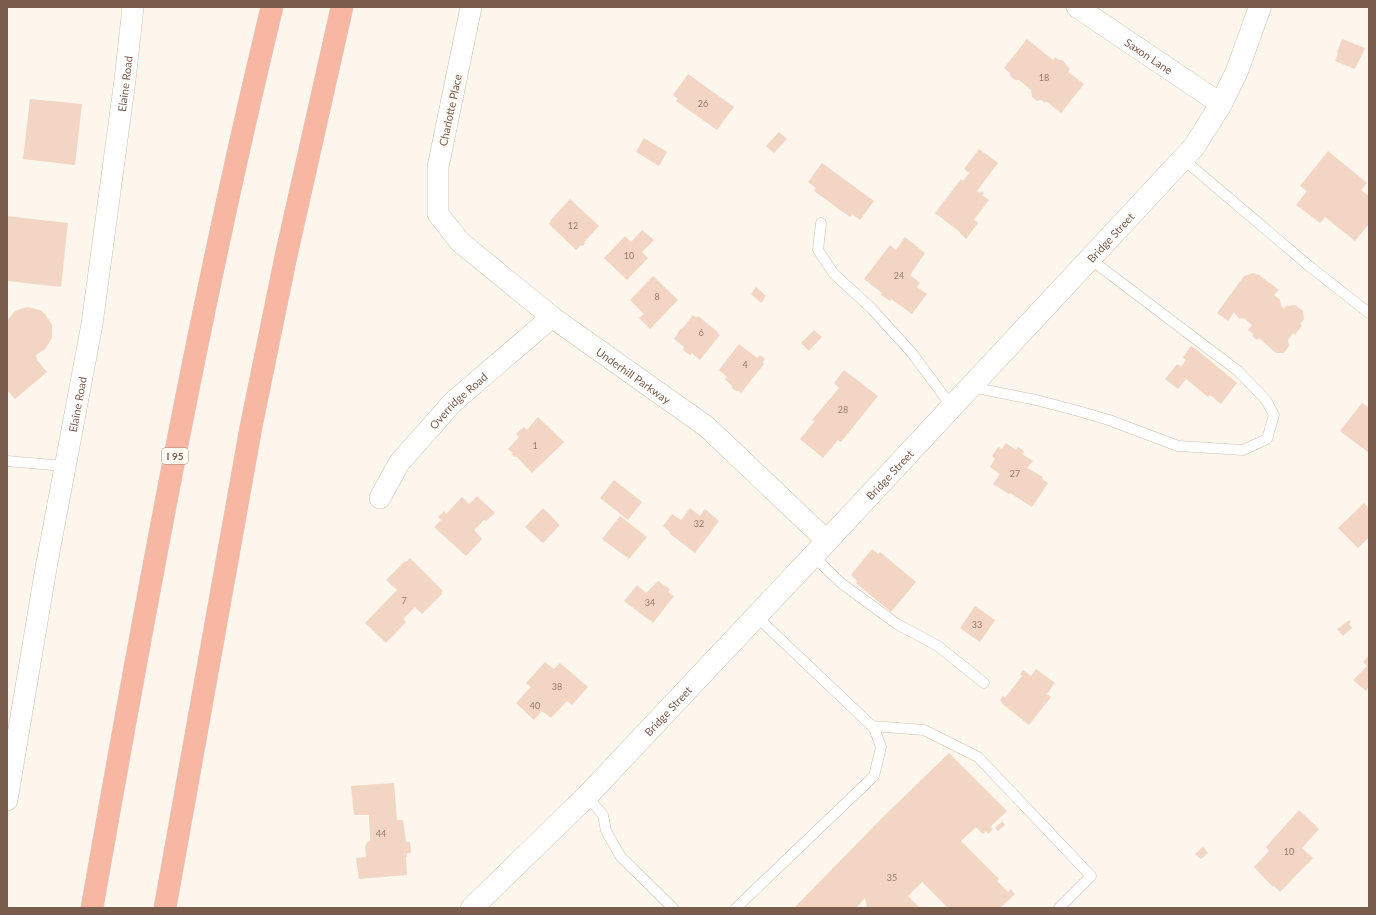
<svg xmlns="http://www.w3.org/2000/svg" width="1376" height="915" font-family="Lato,sans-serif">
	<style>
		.building { fill: #f3d5c3 }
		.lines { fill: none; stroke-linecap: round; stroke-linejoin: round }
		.lane-casing { stroke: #d1beb0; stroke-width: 11 }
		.street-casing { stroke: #d1beb0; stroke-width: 22 }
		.secondary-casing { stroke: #d6c0b0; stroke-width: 23 }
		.highway-casing { stroke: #dad1cd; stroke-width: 23 }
		.lane { stroke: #fff; stroke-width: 10 }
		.street { stroke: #fff; stroke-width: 21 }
		.secondary { stroke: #fff; stroke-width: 22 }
		.highway { stroke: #f7b7a3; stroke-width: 22 }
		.labels { text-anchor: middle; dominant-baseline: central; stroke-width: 4; stroke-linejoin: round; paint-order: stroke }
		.number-label { font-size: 9px; fill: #987a6a }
		.shield { fill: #fffaf3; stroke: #a28b7f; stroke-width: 1 }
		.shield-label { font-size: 10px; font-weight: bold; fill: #7a5c4d }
		.street-label { font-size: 11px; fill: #7a5c4d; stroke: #fffaf3 }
	</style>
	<rect width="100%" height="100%" fill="#fdf6ec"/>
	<!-- building -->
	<path class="building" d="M1027,39L1053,60L1055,57L1059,60H1062L1070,69L1068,72L1084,84L1061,113L1046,101L1045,103L1041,100L1037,101L1032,97L1031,90L1019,80H1015L1010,76V73L1004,68Z
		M1342,39L1365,48L1355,69L1335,61L1338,53L1337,52Z
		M688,74L734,107L717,130L676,101L678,99L673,95Z
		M30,99L82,104L75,165L23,159Z
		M779,132L787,139L774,153L766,146Z
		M644,138L667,152L659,166L636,152Z
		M979,149L998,163L977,191L980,193L981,191L984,193L982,195L989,200L974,220L978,223L966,239L960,233V232L935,213L961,179L963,181L969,173L964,169Z
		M1328,151L1367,183L1361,190L1369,196V226L1368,225L1355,241L1325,217L1320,223L1296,205L1307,191L1300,186Z
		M822,163L874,201L860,220L852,214L850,217L814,191L816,188L808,182Z
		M570,199L599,226L584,242L585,243L583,246L581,245L576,250L549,224L551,221H550Z
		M7,216L68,223L61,287L7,281Z
		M642,230L654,240L642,252L648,258L627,280L604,258L625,236L631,242Z
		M905,237L925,253L910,275L920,283L917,287L927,294L912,314L891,299L890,301L881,295L882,293L864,279L890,245L896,250Z
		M1253,273L1259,275L1279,290L1274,295L1280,300L1281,306L1284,309L1286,306L1295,305L1303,311L1304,319L1300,324L1302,325L1295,335L1293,333L1288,340L1289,346L1284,353H1276L1259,338L1257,340L1252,336L1253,334L1248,330L1252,325L1244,318L1240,319L1235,314V311L1228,321L1217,313L1244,276Z
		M653,276L678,300L650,329L639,318L644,314L630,300Z
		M756,287L766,296L761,303L751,294Z
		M27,307L40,310L45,314L52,325V338L45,349L36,355L37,360L47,372L15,399L7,390V321L15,311Z
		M693,315L697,318L698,316L718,332L717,333L720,335L700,360L692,353L690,355L683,350L684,347L674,339L681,328L682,329Z
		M814,330L822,337L809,351L801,343Z
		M739,344L757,358L760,355L765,359L763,362L764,364L741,393L739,391H736L732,388V386L725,379L727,377L719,370Z
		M1191,346L1196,349L1237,383L1221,404L1210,395L1208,397L1186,379L1178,389L1165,379L1177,364L1181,367L1186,360L1183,357Z
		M844,370L878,396L841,442L838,440L823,458L800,439L815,421L812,420L839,388L834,383Z
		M1362,403L1369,408V453L1340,431Z
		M538,417L564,442L532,473L516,456L515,457L511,454L513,453L508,449L519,437L516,434L524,427L527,430Z
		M1006,443L1016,450L1018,447L1024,451L1022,454L1033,461L1027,468L1043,477L1042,479L1048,483L1032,507L1010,493L1009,494L993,484L1000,474L990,467L995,459L992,456L998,447L1002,449Z
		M614,480L642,502L628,520L600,498Z
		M477,496L495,513L486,521L484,520L474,530L482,539L466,556L434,527L441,520L438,517L444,511L446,514L462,497L469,504Z
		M1364,503L1369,508V539L1368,538L1358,548L1338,528Z
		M543,508L560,525L543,543L525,527Z
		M690,508L700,516L705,509L719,521L695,553L669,533L670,532L663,526L672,514L681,520Z
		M620,516L647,537L629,559L602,539Z
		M872,549L878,554L880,552L916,582L891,612L856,583L857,581L851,575Z
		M410,558L443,591L441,593L442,594L422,614L415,607L403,619L406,622L386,643L365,623L397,590L386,580L405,561L406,562Z
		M658,581L670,589L668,592L674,596L653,623L624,601L637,585L646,593Z
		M975,606L995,620L980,642L960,628Z
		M1349,620L1351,623L1349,624L1352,628L1343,636L1337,629Z
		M1369,655V687L1366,691L1353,680L1367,666L1363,662Z
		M545,662L554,669L560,663L588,687L572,705L567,701L551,718L542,711L534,720L516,703L531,687L526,683Z
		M1036,669L1055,683L1047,694L1051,697L1029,725L1001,703L1002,702L1000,700L1003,696L1005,698L1022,676L1020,674L1023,670L1031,676Z
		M949,753L1007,811L990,827L993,829L988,834L986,831L983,834L976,827L961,841L999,879L997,881L1008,892L1011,889L1015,894L1000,908H948L922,882L908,896L920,908H867L865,898L856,908H794L882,818Z
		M394,783L397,820H403L406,842H410L411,853H407V857H406L407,875L359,879L356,858L366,857L365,846L369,841L370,842L369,815H354L351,786Z
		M1299,810L1319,829L1302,848L1313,858L1280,892L1274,886L1273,887L1254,867L1269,851L1266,847Z
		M1002,821L1005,825L998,831L995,828Z
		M1203,847L1208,853L1201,859L1195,854Z"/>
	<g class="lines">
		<!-- lane casing -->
		<g class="lane-casing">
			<path id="lane" d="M1183,159L1309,266L1369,313
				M821,223L818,250L834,274L871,308L912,353L952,407
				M971,387L1036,400L1078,411L1109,420L1178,446L1243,450L1267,439L1274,415L1266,400L1238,371L1090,259
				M7,461L65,466
				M813,556L841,583L897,624L938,646L984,683
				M872,726L924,730L978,757L1091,876L1059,908
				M587,796L603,815L606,831L621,857L673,908
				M736,908L874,776L881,747L874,728L756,616"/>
		</g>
		<!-- street casing -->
		<g class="street-casing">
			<g id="street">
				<path id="s1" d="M471,7L438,167V214L460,242L552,317L707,427L827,541"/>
				<path id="s2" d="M1077,7L1221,104"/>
				<path id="s3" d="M380,498L399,463L453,402L552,317"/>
				<path id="s4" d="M7,800L46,568L92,324L125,80L133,7"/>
			</g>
		</g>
		<!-- secondary casing -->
		<g class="secondary-casing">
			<g id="secondary">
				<path id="s5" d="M472,908L587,796L813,556L1194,147L1221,104L1237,71L1260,7"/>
			</g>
		</g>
		<!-- highway casing -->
		<g class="highway-casing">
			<path id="highway" d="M92,908C145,606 200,305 272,7
				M165,908L251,427L286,256L342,7"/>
		</g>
		<!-- lane -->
		<use href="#lane" class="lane"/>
		<!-- street -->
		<use href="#street" class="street"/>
		<!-- secondary -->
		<use href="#secondary" class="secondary"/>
		<!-- highway -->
		<use href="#highway" class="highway"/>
	</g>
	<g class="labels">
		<!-- number labels -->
		<g class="number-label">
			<text x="1044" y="77">18</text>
			<text x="703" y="103">26</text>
			<text x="573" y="225">12</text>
			<text x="629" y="255">10</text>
			<text x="899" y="275">24</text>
			<text x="657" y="296">8</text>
			<text x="701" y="332">6</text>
			<text x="745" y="364">4</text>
			<text x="843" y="409">28</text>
			<text x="535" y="445">1</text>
			<text x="1015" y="473">27</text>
			<text x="699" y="523">32</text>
			<text x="404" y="600">7</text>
			<text x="650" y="602">34</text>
			<text x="977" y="624">33</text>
			<text x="557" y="686">38</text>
			<text x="535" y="705">40</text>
			<text x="381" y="833">44</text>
			<text x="1289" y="851">10</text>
			<text x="892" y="877">35</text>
		</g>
		<!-- shield labels -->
		<rect class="shield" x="162" y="448" width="26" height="16" rx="3"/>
		<g class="shield-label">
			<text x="175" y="456">I 95</text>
		</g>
		<!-- street labels -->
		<g class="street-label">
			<text stroke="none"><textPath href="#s2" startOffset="87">Saxon Lane</textPath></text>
			<text stroke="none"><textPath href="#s4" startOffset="726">Elaine Road</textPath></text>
			<text transform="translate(450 110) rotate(-78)">Charlotte Place</text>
			<text stroke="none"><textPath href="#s5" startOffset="926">Bridge Street</textPath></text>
			<text stroke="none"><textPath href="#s1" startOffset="465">Underhill Parkway</textPath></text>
			<text stroke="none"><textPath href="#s3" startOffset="126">Overridge Road</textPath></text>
			<text stroke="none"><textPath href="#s4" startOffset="402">Elaine Road</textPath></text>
			<text stroke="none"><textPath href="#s5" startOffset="602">Bridge Street</textPath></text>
			<text stroke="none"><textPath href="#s5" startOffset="278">Bridge Street</textPath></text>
		</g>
	</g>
	<!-- border -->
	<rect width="1376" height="915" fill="none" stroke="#7a5c4d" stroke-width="16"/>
</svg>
